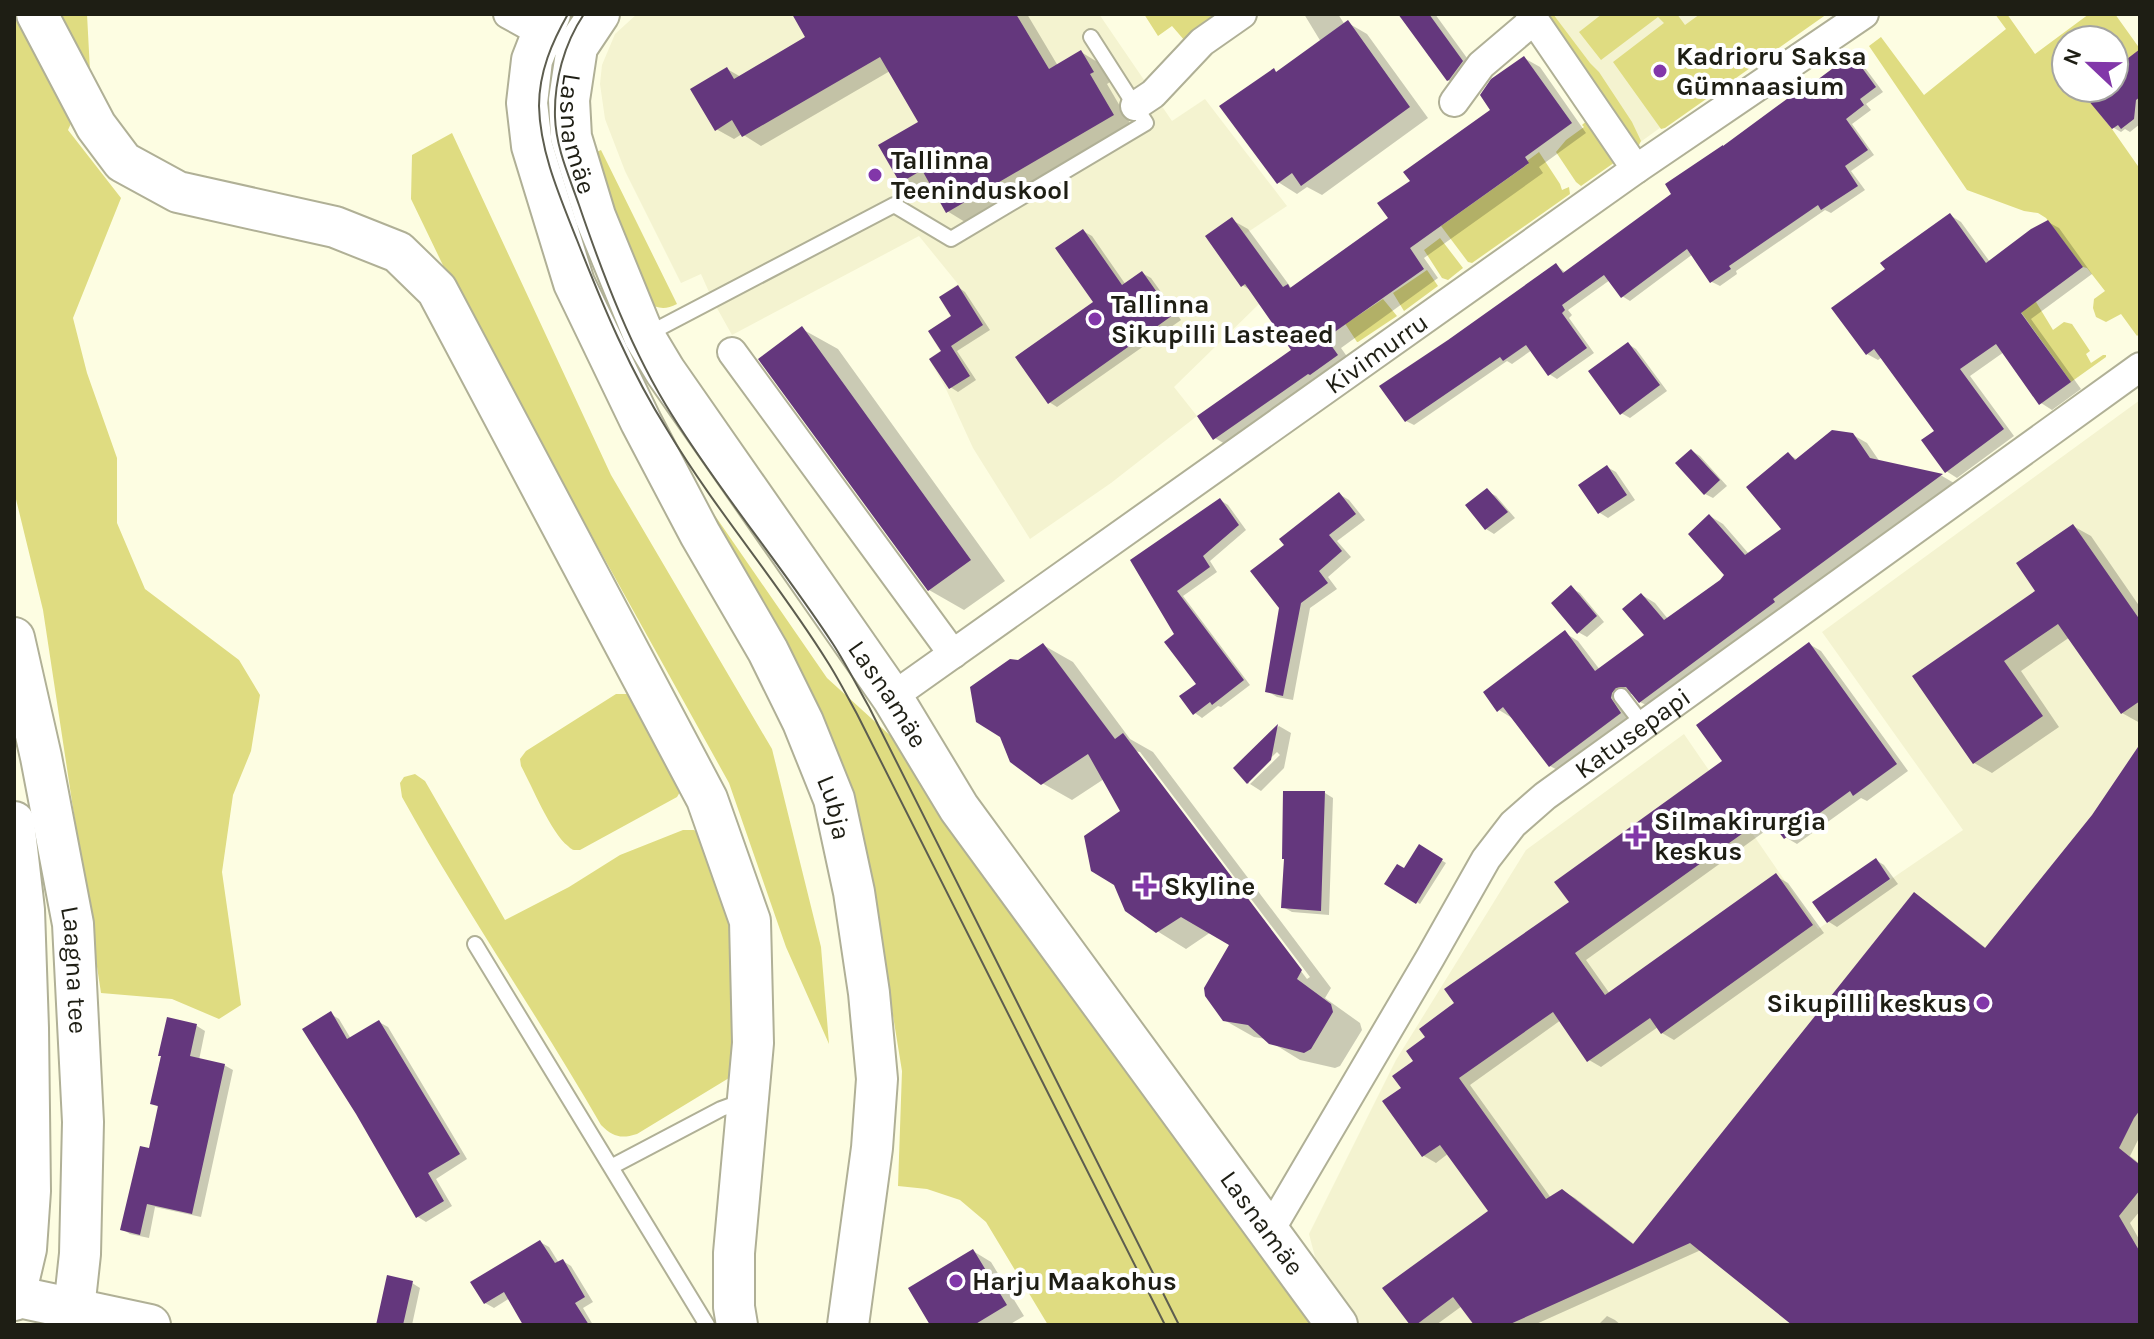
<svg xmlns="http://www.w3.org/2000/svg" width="2154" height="1339" font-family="Karla,sans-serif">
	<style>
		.built { fill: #f4f3d0 }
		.green { fill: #dfdc81; fill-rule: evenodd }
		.shadow { fill: #0003; fill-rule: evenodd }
		.building { fill: #64377d }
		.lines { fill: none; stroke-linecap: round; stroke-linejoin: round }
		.lane-casing { stroke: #b0b096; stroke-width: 18 }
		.street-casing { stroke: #b0b096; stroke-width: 32 }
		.secondary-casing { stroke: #b0b096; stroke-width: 44 }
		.lane { stroke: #fff; stroke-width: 14 }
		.street { stroke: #fff; stroke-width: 28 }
		.secondary { stroke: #fff; stroke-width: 40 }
		.tram { stroke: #5d5d4f; stroke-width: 2 }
		.poi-dot { fill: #8237a9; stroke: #fff; stroke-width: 3 }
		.labels { text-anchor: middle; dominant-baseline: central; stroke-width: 8; stroke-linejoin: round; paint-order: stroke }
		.poi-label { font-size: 26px; font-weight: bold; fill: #1e1e14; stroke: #fff; text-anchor: start }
		.street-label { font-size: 26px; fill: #1e1e14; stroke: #fff }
	</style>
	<rect width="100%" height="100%" fill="#fdfde2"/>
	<!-- built -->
	<path class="built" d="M637,14H1099L1172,121L1205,99L1287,206L1245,234L1283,288L1259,304L1174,387L1197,416L1111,483L1030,539L973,448L946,389L929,359L940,351L928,331L950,316L939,297L958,284L919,236L732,335L713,301L701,274L681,283L625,171L605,119L600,84L602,65L615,34Z
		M1543,14H1817L1635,146Z
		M2140,400V1325H1357L1320,1276L1309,1234L1396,1060L1526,850L1684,734L1818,929L1963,830L1822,632Z"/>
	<!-- green -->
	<path class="green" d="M14,14H20L73,119L68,130L121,198L73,318L87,373L117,458V523L145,589L239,660L260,695L251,751L233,795L222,872L241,1005L219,1019L172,999L101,993L43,610L14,491Z
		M61,14H87L90,71Z
		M1144,14H1224L1185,41L1172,26L1158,36Z
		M1543,14H1553L1590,63L1599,72L1632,122L1641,141L1639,145L1635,146Z
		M1602,14H1677L1685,25L1700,14H1827L1665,128L1661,129L1613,62L1664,23L1658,17L1601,60L1579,32Z
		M1995,14H2007L2035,54L2089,14H2115L2140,49V70L2092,104L2112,129L2140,169V333L2137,336L2121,314L2106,322L2096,317L2093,308L2094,299L2105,291L2087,268L2083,267L2046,218L2038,213L2024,211L1967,190L1869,46L1881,37L1924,95L2006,29ZM2066,40H2114V88H2066Z
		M1591,117L1618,160L1581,186L1576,182L1556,152L1566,140L1584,127L1582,125Z
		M452,133L611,475L772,749L821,947L829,1044L786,947L729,783L453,286L411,199L412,155Z
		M601,150L677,304C665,310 658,309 646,302L587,156Z
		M1539,152L1560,184L1562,190L1569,187L1570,194L1472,263L1468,262L1441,226L1528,164L1527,161Z
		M1440,238L1463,268L1448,280L1442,278L1424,250Z
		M1986,263L2036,302L2053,330L2064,322L2072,324L2090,351L2086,354L2091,363L2103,355H2106V357L2071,382Z
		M1427,270L1438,286L1404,311L1393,293Z
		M1383,299L1397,316L1358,342H1357L1344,322L1348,319L1350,321Z
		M680,465L827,678L894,739L964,851L1312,1325H1048L986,1222L960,1200L927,1189L898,1186L902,1071L880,936Z
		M616,694H628L634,698L670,767L680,792L677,797L580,850C574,850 573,851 568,846C551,833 532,786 521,766L520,759L526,751Z
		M415,774L425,781L505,920L569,887L620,855L683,830H694L703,837L708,850L729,925L741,990L736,1069L729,1078L637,1134C621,1139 613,1137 601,1125C537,1014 464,909 402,797L400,783L404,777Z"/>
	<!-- shadow -->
	<path class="shadow" d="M794,14H1027L1058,66L1081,52L1099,63L1110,82L1107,84L1131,125L965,222L947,211L932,184L919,191L901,181L920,123L890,71L761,146L742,134L734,139L716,129L727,69L741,77L808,38Z
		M1304,14H1338L1345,25L1348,23L1367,34L1428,118L1322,195L1307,187L1297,194L1278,182L1274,71L1278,73L1321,42Z
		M1400,14H1435L1475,69L1461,87L1448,80Z
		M1852,57L1860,61L1883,92L1866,104L1871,110L1852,124L1874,155L1851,171L1865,190L1831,213L1825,210L1736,271L1737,274L1720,286L1712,282L1693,254L1630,301L1622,296L1610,280L1568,310L1572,315L1569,318L1594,353L1557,379L1549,374L1532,350L1512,364L1507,361L1414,425L1406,421L1556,265L1566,273L1674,194Z
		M1524,58L1540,67L1586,133L1539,167L1543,173L1424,258L1438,278L1341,348L1353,365L1230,447L1215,438L1294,350L1252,291L1242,285L1232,220L1248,229L1292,289L1391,219L1413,181L1493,111Z
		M2140,59V124L2130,132L2125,129L2121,132L2114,128L2093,88H2114V72Z
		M1950,215L1961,222L1990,262L2048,222L2059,228L2092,274L2031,319L2081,389L2052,410L2041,403L2004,352L1970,376L2014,436L1957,478L1946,471L1937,432L1882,357L1878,360L1867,354L1887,270Z
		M1083,231L1092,236L1126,285L1142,273L1151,278L1181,320L1057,407L1049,402L1096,303Z
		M958,287L965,292L990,330L957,351L976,380L958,392L950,387L943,352L953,317Z
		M802,329L838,349L1005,581L964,610L929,590Z
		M1628,344L1636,349L1667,391L1630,418L1621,413Z
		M1853,435L1867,443L1880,462L1942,476L1954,483L1785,607L1654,709L1640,702L1634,694H1629L1624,701L1633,721L1563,773L1550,766L1512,718L1499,710L1565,633L1578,641L1600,670L1647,635L1642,595L1655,603L1668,619L1721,581L1727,575L1710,516L1723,524L1749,554L1784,529L1788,454L1798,460Z
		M1692,451L1700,456L1727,486L1713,498L1705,494Z
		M1607,467L1616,472L1635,500L1608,518L1600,513Z
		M1487,491L1496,496L1515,518L1494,534L1486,529Z
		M1339,494L1349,500L1365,520L1337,541L1351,557L1328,577L1337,589L1310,608L1293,700L1277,697L1267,691L1281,607L1286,545Z
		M1220,500L1228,505L1246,530L1210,561L1217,572L1183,596L1250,685L1221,707L1218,706L1202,718L1195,713L1199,684L1177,634L1133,561Z
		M2073,526L2091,536L2140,607V723L2122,713L2070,637L2021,671L2059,727L1992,773L1974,763L1915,677L2038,591Z
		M1571,588L1580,593L1604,622L1587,637L1578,632Z
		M1809,644L1821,651L1908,771L1867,801L1861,798L1797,844L1785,837L1775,824L1586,960L1610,994L1776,876L1788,883L1824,933L1674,1040L1662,1033L1658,1027L1601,1067L1589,1060L1561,1020L1470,1085L1551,1198L1562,1191L1575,1198L1635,1245L1915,895L1927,902L1987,949L2140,759V1136L2130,1156L2140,1164V1211L2130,1223L2140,1241V1325H1795L1701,1250L1534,1325H1476L1462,1306L1436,1325H1412L1490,1212L1449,1153L1436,1163L1424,1156L1403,1089L1428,1038L1457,1004L1572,903L1725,762Z
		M1043,645L1073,662L1130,739L1153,752L1331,988L1325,998L1360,1023L1362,1030L1340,1066L1335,1068L1300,1060L1266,1039L1254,1037L1224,1020L1232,944L1211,932L1186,949L1157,931L1123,812L1104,779L1072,800L1042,783L1018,662ZM1134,751L1140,752L1310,977L1307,979Z
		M1279,726L1291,733L1284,768L1261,791L1250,784L1280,755L1277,752L1249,779V784L1236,768Z
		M1325,793L1333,798L1329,915L1292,912L1283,907Z
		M1420,847L1446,863L1420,904L1387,884L1405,871Z
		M1876,860L1884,865L1898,884L1837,927L1829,922L1815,903Z
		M331,1014L339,1019L351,1039L379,1022L388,1027L467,1159L436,1179L452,1206L426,1222L418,1217Z
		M168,1020L197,1026L205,1031L199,1060L224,1065L233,1070L201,1217L155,1207L149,1238L130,1234L122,1229L151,1150L160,1108L152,1103Z
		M540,1242L549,1247L559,1263L563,1261L571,1266L593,1302L583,1308L593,1325H526L510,1298L494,1308L485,1303Z
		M973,1251L991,1262L1024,1316L1009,1325H932Z
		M412,1283L420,1288L412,1325H378Z
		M1607,1316L1615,1320L1621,1325H1598Z"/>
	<!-- building -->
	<path class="building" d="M792,14H1016L1049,69L1081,50L1094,72L1090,74L1114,115L946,213L922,170L900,183L878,145L918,122L880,57L742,137L732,120L715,131L690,89L727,67L734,79L805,37Z
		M1398,14H1429L1463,61L1449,80L1447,81Z
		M1348,20L1410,107L1301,186L1292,173L1277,184L1219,106L1274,68L1276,72Z
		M2140,49V97L2136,100L2134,119L2121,129L2118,125L2112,129L2078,88H2114V69Z
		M1852,54L1876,87L1860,99L1864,105L1846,119L1868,150L1845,166L1858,186L1821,210L1818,205L1729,266L1731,269L1710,283L1687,249L1621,298L1604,275L1562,305L1565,310L1562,313L1587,348L1548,376L1526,345L1503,361L1500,357L1405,422L1379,386L1448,340L1556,263L1563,273L1671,194L1665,184L1723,145V146L1791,96L1793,98Z
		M1524,56L1572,123L1525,157L1529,163L1410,248L1424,269L1326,338L1338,355L1310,375L1308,374L1213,440L1197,416L1291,350L1245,284L1241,287L1205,236L1232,217L1283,287L1288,284L1290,288L1388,218L1377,203L1410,181L1403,172L1490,110L1480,95L1491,79Z
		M1950,213L1986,263L2031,229L2048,220L2083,267L2021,313L2071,382L2039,405L1996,344L1960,369L2004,429L1945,473L1921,440L1934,431L1874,349L1866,355L1831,308L1885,269L1880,263Z
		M1083,229L1122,285L1142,271L1173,315L1048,404L1015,357L1093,302L1055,248Z
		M958,285L983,325L951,346L970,376L949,389L929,359L941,351L928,331L951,316L939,297Z
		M802,326L971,560L928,591L758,359Z
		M1628,342L1660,385L1620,415L1588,371Z
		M1832,430L1853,433L1870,458L1943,474L1773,599L1775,602L1639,703L1626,687L1616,688L1612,693L1611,698L1621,713L1549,767L1503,707L1497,712L1483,692L1565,630L1595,671L1644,635L1622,609L1641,593L1664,620L1720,580L1724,575L1688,534L1709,514L1745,555L1781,529L1746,487L1788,452L1795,460Z
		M1691,449L1720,480L1704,495L1675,463Z
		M1607,465L1627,495L1598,514L1578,485Z
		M1487,488L1508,512L1485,530L1465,505Z
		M1339,492L1356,514L1329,535L1342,551L1319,571L1328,583L1301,603L1283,696L1265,692L1279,608L1250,571L1284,545L1279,539Z
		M1220,498L1239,525L1203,556L1210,567L1177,591L1244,680L1212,705L1210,702L1193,715L1179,696L1196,684L1164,642L1174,634L1130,560Z
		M2073,524L2140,620V701L2121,714L2058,624L2004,661L2043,716L1973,764L1912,676L2035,591L2016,563Z
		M1571,585L1597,616L1577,634L1551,603Z
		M1809,642L1897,764L1853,796L1850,791L1784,839L1767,816L1575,953L1605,995L1776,873L1813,925L1661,1034L1650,1018L1587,1062L1553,1012L1459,1078L1546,1199L1562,1189L1633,1244L1914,892L1985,948L2092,815L2140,744V1110L2134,1118L2119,1148L2140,1165V1190L2119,1216L2140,1252V1325H1792L1690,1243L1508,1325H1474L1453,1297L1416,1325H1410L1382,1288L1488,1211L1440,1145L1422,1157L1382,1101L1401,1088L1392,1076L1413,1061L1406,1051L1425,1037L1419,1029L1454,1003L1444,989L1569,902L1554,882L1722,761L1696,725Z
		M1043,643L1115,739L1123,733L1302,970L1297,979L1331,1004L1333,1012L1311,1049L1304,1053L1269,1044L1248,1025L1223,1021L1205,996L1204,988L1229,945L1181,917L1156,933L1125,911L1114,885L1091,871L1084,836L1120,811L1088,754L1041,785L1010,762L1000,737L976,722L970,687L1010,659L1018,660Z
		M1278,724L1271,760L1247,784L1233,768Z
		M1283,791H1325L1321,911L1281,908L1284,859H1282Z
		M1419,844L1443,859L1416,904L1384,884L1397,864L1404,868Z
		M1876,858L1890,879L1827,923L1812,902Z
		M331,1011L347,1039L379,1020L460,1154L428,1173L444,1201L416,1218L356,1114L302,1029Z
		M167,1017L197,1024L190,1056L225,1064L192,1214L147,1204L140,1235L120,1230L140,1146L149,1148L158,1106L150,1104L161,1056H158Z
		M540,1240L555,1263L563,1259L585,1297L575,1303L589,1325H523L504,1292L484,1304L470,1282Z
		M973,1249L1007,1305L974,1325H930L908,1288Z
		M387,1275L413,1281L403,1325H376Z"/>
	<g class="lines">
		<!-- lane casing -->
		<g class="lane-casing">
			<path id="lane" d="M648,334L894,205L951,239L1146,123L1091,37
				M1621,696L1644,726
				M475,944L707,1325
				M611,1167L721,1109L743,1101"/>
		</g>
		<!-- street casing -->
		<g class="street-casing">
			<g id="street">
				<path d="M508,14L557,41"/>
				<path d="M1530,14L1636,169"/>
				<path d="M1454,102L1481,65L1534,20"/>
				<path d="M1135,106L1153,94L1202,42L1242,14"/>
				<path d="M732,352L953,654"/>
				<path id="s1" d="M892,697L1636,169L1864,14"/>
				<path id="s2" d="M1269,1232L1430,958L1486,859L1513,824L1545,796L2140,367"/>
			</g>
		</g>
		<!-- secondary casing -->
		<g class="secondary-casing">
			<g id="secondary">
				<path d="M37,14L96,126L123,162L178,192L335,227L398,252L437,290L707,799L750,921L753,1043L734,1253V1307L737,1325"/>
				<path id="s3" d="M550,14L532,60L527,103L532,146L574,283L641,422L700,534L768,651L803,722L834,799L854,892L869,993L877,1079L872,1148L848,1325"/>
				<path id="s4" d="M599,14L577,47L569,100L571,137L595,216L644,336L665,371L892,697L959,808L1337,1325"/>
				<path id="s5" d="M14,638L41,757L73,924L83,1122L80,1254L74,1309L68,1325"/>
				<path d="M14,822L24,910L28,1028L30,1191L26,1249L14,1300"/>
				<path d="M14,1296L150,1325"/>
			</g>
		</g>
		<!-- lane -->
		<use href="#lane" class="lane"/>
		<!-- street -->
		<use href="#street" class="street"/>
		<!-- secondary -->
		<use href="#secondary" class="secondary"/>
		<!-- tram -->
		<path class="tram" d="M568,14C552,42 539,72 539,106C540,152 560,197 577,240C603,306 630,371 668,431C716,511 778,582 827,661C838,678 847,696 857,714L1165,1325
			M584,14C564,44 554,81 555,117C556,148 569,176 579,205C603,275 632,352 672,415C721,494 782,566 833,644C846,664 857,686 869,707L1179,1325"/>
	</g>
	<!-- markers -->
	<g class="poi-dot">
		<circle cx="1660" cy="71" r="8"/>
		<circle cx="875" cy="175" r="8"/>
		<circle cx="1095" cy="319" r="8"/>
		<path d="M1632 824h8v8h8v8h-8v8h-8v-8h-8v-8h8z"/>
		<path d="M1142 874h8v8h8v8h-8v8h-8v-8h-8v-8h8z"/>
		<circle cx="1983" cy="1003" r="8"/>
		<circle cx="956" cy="1281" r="8"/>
	</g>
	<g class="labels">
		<!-- poi labels -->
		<g class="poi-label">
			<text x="1676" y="56">Kadrioru Saksa<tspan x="1676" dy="30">Gümnaasium</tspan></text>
			<text x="891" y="160">Tallinna<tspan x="891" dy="30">Teeninduskool</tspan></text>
			<text x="1111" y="304">Tallinna<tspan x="1111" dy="30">Sikupilli Lasteaed</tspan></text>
			<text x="1654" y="821">Silmakirurgia<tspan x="1654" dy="30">keskus</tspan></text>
			<text x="1164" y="886">Skyline</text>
			<text x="1967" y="1003" text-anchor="end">Sikupilli keskus</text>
			<text x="972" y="1281">Harju Maakohus</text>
		</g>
		<!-- street labels -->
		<g class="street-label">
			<text stroke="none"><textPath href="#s4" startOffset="128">Lasnamäe</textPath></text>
			<text stroke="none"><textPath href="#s1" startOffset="594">Kivimurru</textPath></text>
			<text stroke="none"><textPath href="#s4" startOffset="776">Lasnamäe</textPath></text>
			<text stroke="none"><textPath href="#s2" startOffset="626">Katusepapi</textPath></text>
			<text stroke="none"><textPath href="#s3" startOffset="866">Lubja</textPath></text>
			<text stroke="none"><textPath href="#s5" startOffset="338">Laagna tee</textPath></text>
			<text stroke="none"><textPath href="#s4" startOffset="1424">Lasnamäe</textPath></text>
		</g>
	</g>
	<!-- border -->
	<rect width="2154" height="1339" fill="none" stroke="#1e1e14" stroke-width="32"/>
	<!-- north arrow -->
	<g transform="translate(2090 64) rotate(292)"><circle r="38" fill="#ffffff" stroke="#a5a5a1" stroke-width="2"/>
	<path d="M0-6L14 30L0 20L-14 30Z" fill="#8237a9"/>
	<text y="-12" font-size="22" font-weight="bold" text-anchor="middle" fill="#1e1e14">N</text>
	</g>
</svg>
